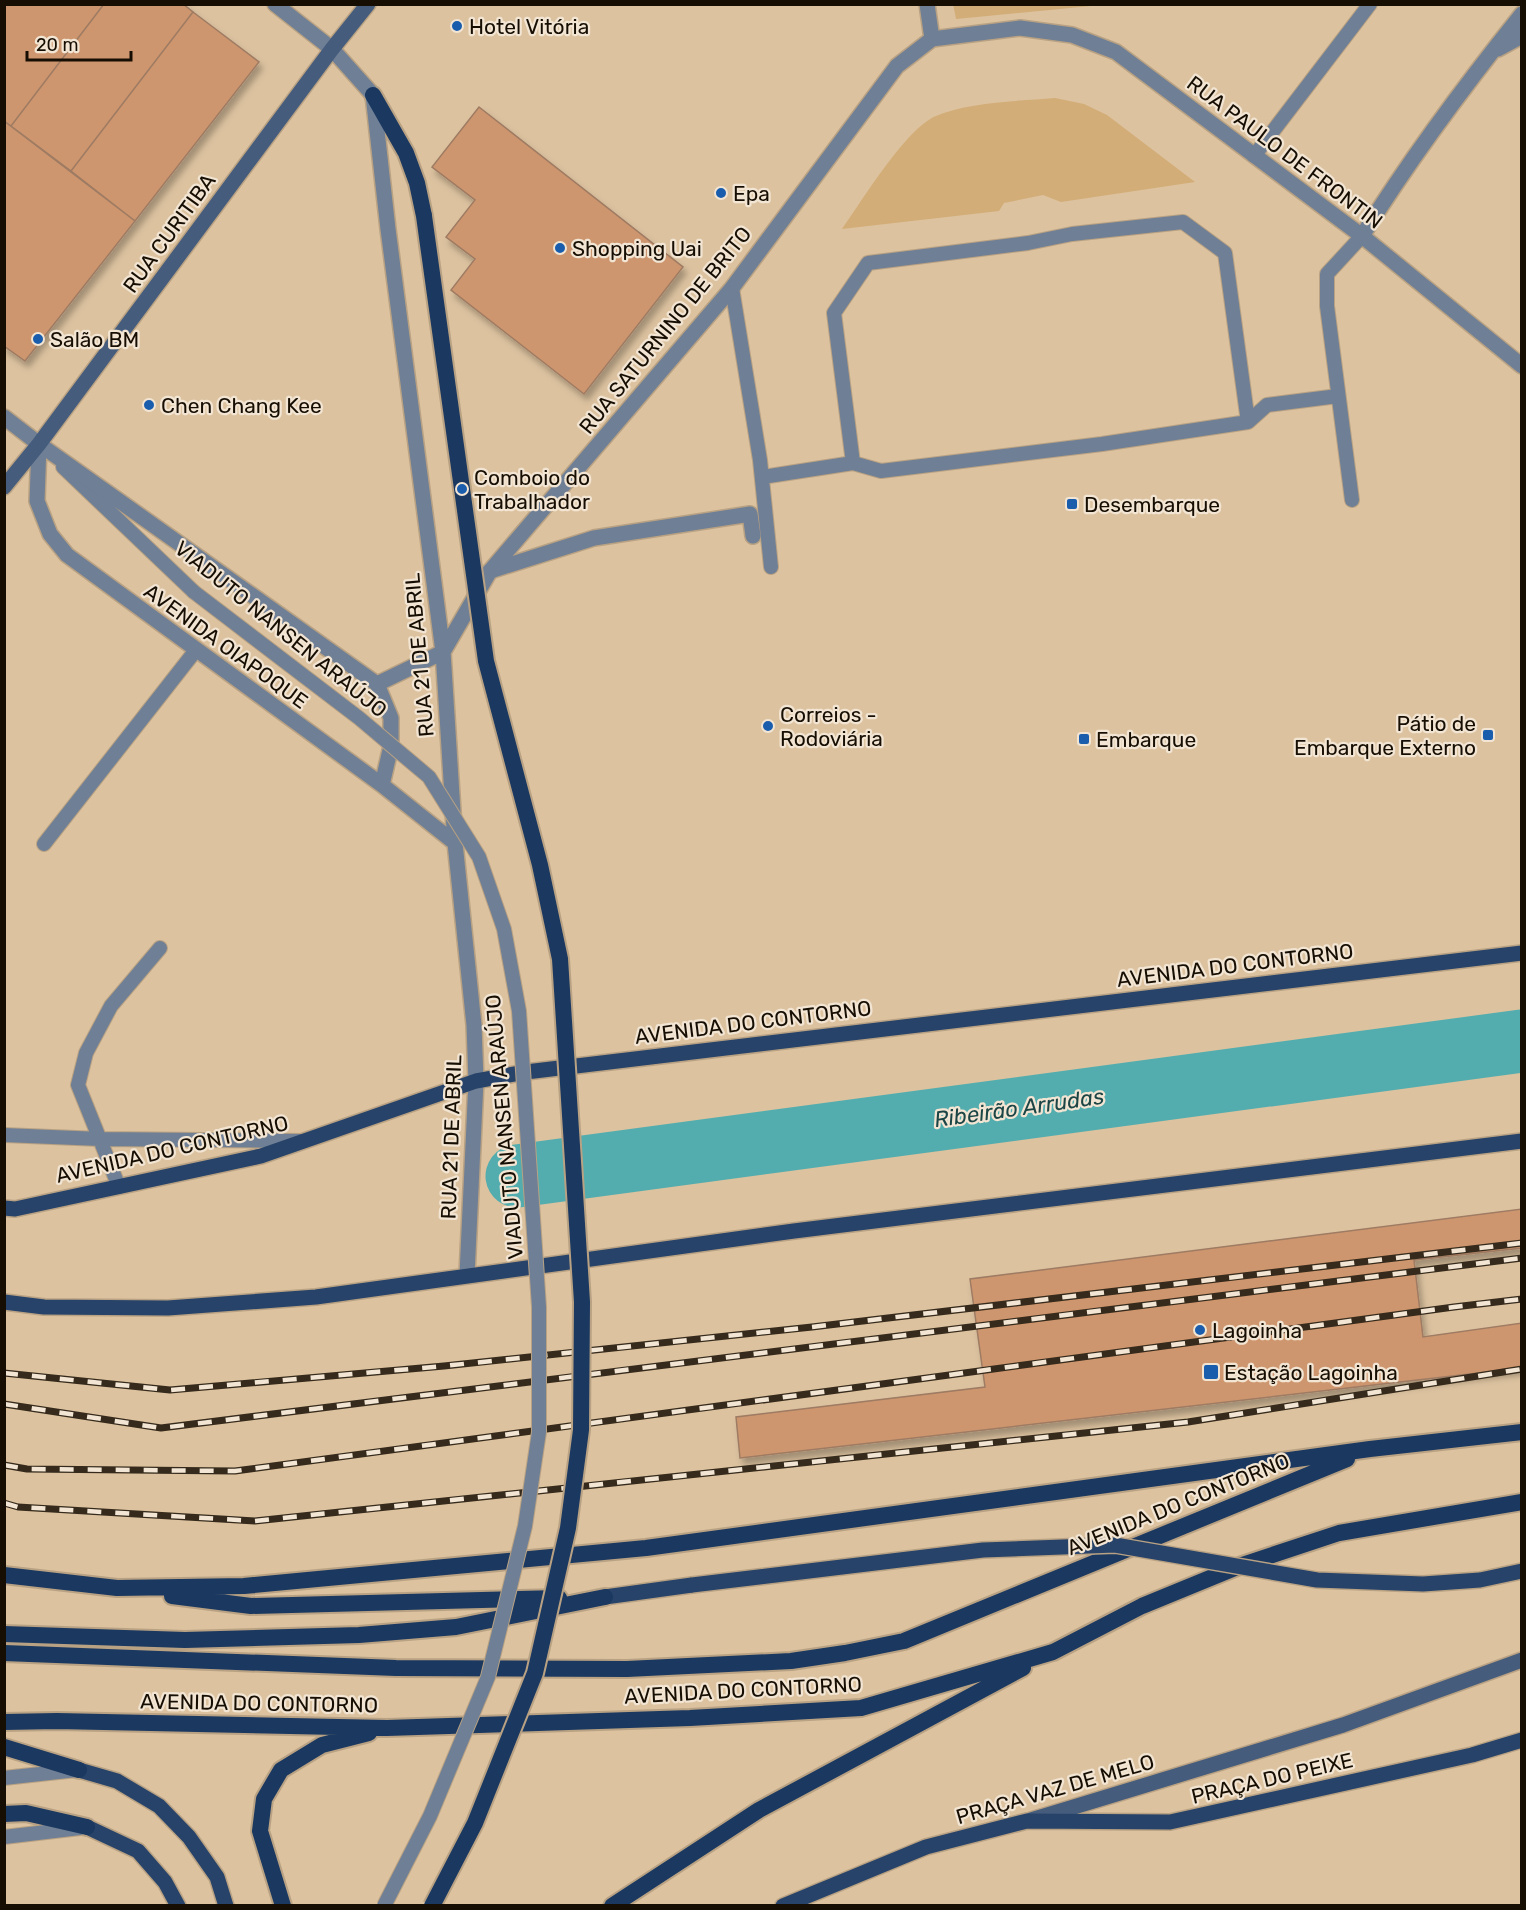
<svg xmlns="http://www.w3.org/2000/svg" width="1526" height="1910" font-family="Rubik,sans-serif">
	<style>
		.green { fill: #d3ad77 }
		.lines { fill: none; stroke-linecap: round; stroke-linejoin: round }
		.river { stroke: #53adae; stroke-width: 63 }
		.building { fill: #ce966e; stroke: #9e7b63; stroke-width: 1.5; filter: url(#shadow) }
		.service-casing { stroke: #b9a283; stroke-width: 16 }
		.pedestrian-casing { stroke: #b9a283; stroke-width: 18 }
		.minor-casing { stroke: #b9a283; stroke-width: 18 }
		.tertiary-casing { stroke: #b9a283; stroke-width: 18 }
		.secondary-casing { stroke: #b9a283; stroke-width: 18 }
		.primary-casing { stroke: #b9a283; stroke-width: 18 }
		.trunk-casing { stroke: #b9a283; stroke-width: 20 }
		.service { stroke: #6f7f95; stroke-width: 14 }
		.pedestrian { stroke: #6f7f95; stroke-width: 15 }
		.minor { stroke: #6f7f95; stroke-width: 15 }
		.tertiary { stroke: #6f7f95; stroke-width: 15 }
		.secondary { stroke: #455c7c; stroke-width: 15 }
		.primary { stroke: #274369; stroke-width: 15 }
		.trunk { stroke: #1a3860; stroke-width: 16 }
		.rail-casing { stroke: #352a1b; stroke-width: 7 }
		.rail { stroke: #f2e5d3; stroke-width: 4.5; stroke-dasharray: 14; stroke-linecap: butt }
		.service-bridge-casing { stroke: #b9a283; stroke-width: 16; stroke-linecap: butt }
		.primary-bridge-casing { stroke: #b9a283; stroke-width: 18; stroke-linecap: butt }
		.trunk-bridge-casing { stroke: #b9a283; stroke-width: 20; stroke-linecap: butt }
		.service-bridge { stroke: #6f7f95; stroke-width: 14 }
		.primary-bridge { stroke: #274369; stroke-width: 15 }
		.trunk-bridge { stroke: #1a3860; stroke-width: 16 }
		.poi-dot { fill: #1b5dad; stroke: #f2e5d3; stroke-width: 2 }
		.labels { text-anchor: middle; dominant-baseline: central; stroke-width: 4.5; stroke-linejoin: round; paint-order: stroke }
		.poi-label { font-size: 21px; fill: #170e03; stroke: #f2e5d3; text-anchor: start }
		.street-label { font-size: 21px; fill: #170e03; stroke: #f2e5d3 }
		.water-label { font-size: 22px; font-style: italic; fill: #1c4646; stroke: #f2e5d3 }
	</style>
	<defs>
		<filter id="shadow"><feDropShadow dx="3.5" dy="6" stdDeviation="3" flood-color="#0004"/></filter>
	</defs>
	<rect width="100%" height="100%" fill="#dcc29f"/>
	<!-- green -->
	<path class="green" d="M953,4H1101V5L956,19Z
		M1055,98L1084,104L1107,115L1195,182L1061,202L1043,195L1004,203L999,211L842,229C862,201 906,128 936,116C968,102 1020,101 1055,98Z"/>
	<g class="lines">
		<!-- river -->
		<path class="river" d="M517,1176L1522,1041"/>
	</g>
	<!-- building -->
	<path class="building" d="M4,4H104L11,126L4,121Z
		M104,4H183L193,12L71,171L11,126Z
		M193,12L259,62L135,221L71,171Z
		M479,107L683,267L584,394L451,290L475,259L446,237L475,200L432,167Z
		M4,121L135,221L25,361L4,346Z
		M1522,1209V1248L1414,1260L1423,1337L1522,1323V1368L740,1458L736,1417L985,1387L970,1279Z"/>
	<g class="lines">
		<!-- service casing -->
		<g class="service-casing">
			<path id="service" d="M1254,156L1370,4
				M732,288L760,460L771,567
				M853,463L834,313L868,263L1028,243L1072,234L1183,222L1225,253L1248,422
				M63,467L194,592
				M762,477L853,463L881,471L1102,444L1248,422L1267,405L1338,396
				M1352,500L1327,306V274L1362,236
				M44,844L196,650
				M4,1135L100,1139L301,1141
				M119,1187L78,1085L86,1053L111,1006L160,948
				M4,1778L77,1770
				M4,1837L80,1828"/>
		</g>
		<!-- pedestrian casing -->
		<g class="pedestrian-casing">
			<path id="pedestrian" d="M490,571L594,538L750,514L753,536"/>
		</g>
		<!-- minor casing -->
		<g class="minor-casing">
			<path id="minor" d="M1498,49L1522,36
				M1362,236C1410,159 1465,85 1522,14"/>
		</g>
		<!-- tertiary casing -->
		<g class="tertiary-casing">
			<path id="tertiary" d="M275,4L332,49L373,95L388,229L443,652L455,843L474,1025L476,1081L467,1275
				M927,4L932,39
				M4,417L39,444L377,684
				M39,444L37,501L50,534L67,555L382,785L455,843
				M443,652L490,571L732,288L897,66L932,39L1020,28L1072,35L1116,52L1362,236L1522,366
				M377,684L391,718V746L382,785
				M377,684L443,652"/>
		</g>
		<!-- secondary casing -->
		<g class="secondary-casing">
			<path id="secondary" d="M4,487L39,444L332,49L368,4
				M1031,1820L1343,1725L1522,1660"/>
		</g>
		<!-- primary casing -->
		<g class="primary-casing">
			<path id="primary" d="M4,1208L15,1209L261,1156L476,1081L526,1072L1522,953
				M4,1302L44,1307L168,1308L316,1297L794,1231L1522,1141
				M605,1597L692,1585
				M79,1770L117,1781L159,1806L189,1837L217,1877L226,1906
				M87,1827L138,1851L165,1882L178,1906
				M783,1906L926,1847L1027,1821L1170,1822L1472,1755L1522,1740"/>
		</g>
		<!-- trunk casing -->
		<g class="trunk-casing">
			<path id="trunk" d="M373,95L406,153L417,183L424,216
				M4,1575L117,1588L244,1586L646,1548L1370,1449L1522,1432
				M172,1596L251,1606L559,1598
				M4,1634L185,1640L359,1635L456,1627L605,1597
				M4,1653L396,1668L627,1669L791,1661L845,1653L904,1641L1347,1459
				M4,1722L57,1721L387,1728L690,1718L861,1708L1053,1652L1142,1606L1242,1565L1339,1533L1522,1502
				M4,1747L79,1770
				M4,1814L26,1813L87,1827
				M283,1906L260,1831L264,1799L281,1770L322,1745L369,1733
				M612,1906L759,1810L1023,1668"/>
		</g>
		<!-- service -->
		<use href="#service" class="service"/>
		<!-- pedestrian -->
		<use href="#pedestrian" class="pedestrian"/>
		<!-- minor -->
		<use href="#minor" class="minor"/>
		<!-- tertiary -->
		<use href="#tertiary" class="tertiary"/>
		<!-- secondary -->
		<use href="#secondary" class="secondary"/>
		<!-- primary -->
		<use href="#primary" class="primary"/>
		<!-- trunk -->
		<use href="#trunk" class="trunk"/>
		<!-- rail casing -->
		<g class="rail-casing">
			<path id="rail" d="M4,1373L170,1390L444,1366L812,1327L1522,1243
				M4,1404L161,1428L1522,1258
				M4,1465L27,1469L235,1471L1454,1307L1522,1299
				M4,1503L18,1507L255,1521L1188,1422L1522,1369"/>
		</g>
		<!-- rail -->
		<use href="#rail" class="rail"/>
		<!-- service-bridge casing -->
		<g class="service-bridge-casing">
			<path id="service-bridge" d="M194,592L359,718L429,777L479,857L504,929L519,1011L539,1307V1432L525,1526L488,1677L430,1816L384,1906"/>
		</g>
		<!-- primary-bridge casing -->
		<g class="primary-bridge-casing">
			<path id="primary-bridge" d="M692,1585L983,1550L1115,1545L1317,1580L1423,1584L1480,1580L1522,1571"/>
		</g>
		<!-- trunk-bridge casing -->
		<g class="trunk-bridge-casing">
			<path id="trunk-bridge" d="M424,216L486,661L540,865L560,959L582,1302L581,1430L568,1528L535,1673L475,1823L432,1906"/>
		</g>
		<!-- service-bridge -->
		<use href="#service-bridge" class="service-bridge"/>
		<!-- primary-bridge -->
		<use href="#primary-bridge" class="primary-bridge"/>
		<!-- trunk-bridge -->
		<use href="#trunk-bridge" class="trunk-bridge"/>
	</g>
	<!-- markers -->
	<g class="poi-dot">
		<circle cx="457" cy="26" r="6"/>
		<circle cx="721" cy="193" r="6"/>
		<circle cx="560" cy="248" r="6"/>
		<circle cx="38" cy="339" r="6"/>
		<circle cx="149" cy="405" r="6"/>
		<circle cx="462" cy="489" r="6"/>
		<rect x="1066" y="498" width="12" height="12" rx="3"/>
		<circle cx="768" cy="726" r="6"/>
		<rect x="1482" y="729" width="12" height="12" rx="3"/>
		<rect x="1078" y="733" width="12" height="12" rx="3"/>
		<circle cx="1200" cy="1330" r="6"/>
		<rect x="1203" y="1364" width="16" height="16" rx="3"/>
	</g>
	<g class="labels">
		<!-- poi labels -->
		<g class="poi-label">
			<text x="469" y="26">Hotel Vitória</text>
			<text x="733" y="193">Epa</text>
			<text x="572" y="248">Shopping Uai</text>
			<text x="50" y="339">Salão BM</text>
			<text x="161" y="405">Chen Chang Kee</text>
			<text x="474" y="477">Comboio do<tspan x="474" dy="24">Trabalhador</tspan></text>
			<text x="1084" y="504">Desembarque</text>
			<text x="780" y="714">Correios -<tspan x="780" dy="24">Rodoviária</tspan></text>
			<text x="1476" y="723" text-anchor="end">Pátio de<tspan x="1476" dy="24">Embarque Externo</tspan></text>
			<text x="1096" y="739">Embarque</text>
			<text x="1212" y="1330">Lagoinha</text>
			<text x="1224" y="1372">Estação Lagoinha</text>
		</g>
		<!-- street labels -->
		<g class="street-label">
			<text transform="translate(1285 152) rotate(37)">RUA PAULO DE FRONTIN</text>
			<text transform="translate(169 233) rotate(-54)">RUA CURITIBA</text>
			<text transform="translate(665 330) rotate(-51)">RUA SATURNINO DE BRITO</text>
			<text transform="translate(281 629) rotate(39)">VIADUTO NANSEN ARAÚJO</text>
			<text transform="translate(226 646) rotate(36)">AVENIDA OIAPOQUE</text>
			<text transform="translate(419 655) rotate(-95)">RUA 21 DE ABRIL</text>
			<text transform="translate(1235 965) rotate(-7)">AVENIDA DO CONTORNO</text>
			<text transform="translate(753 1022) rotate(-7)">AVENIDA DO CONTORNO</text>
			<text transform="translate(504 1127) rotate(-95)">VIADUTO NANSEN ARAÚJO</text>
			<text transform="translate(451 1137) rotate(-88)">RUA 21 DE ABRIL</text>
			<text transform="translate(172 1149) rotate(-13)">AVENIDA DO CONTORNO</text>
			<text transform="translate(1178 1504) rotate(-22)">AVENIDA DO CONTORNO</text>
			<text transform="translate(743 1690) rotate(-3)">AVENIDA DO CONTORNO</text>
			<text transform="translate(259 1703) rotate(1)">AVENIDA DO CONTORNO</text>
			<text transform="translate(1272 1778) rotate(-13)">PRAÇA DO PEIXE</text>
			<text transform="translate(1055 1789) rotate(-16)">PRAÇA VAZ DE MELO</text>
		</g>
		<!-- water labels -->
		<g class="water-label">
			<text transform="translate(1019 1108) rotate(-8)">Ribeirão Arrudas</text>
		</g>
	</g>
	<!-- border -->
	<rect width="1526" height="1910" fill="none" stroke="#170e03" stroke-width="12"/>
	<!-- scale -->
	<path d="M27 51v9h104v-9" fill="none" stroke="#170e03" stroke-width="3"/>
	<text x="36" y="51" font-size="18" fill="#170e03" stroke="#f2e5d3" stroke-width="4.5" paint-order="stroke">20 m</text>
</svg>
